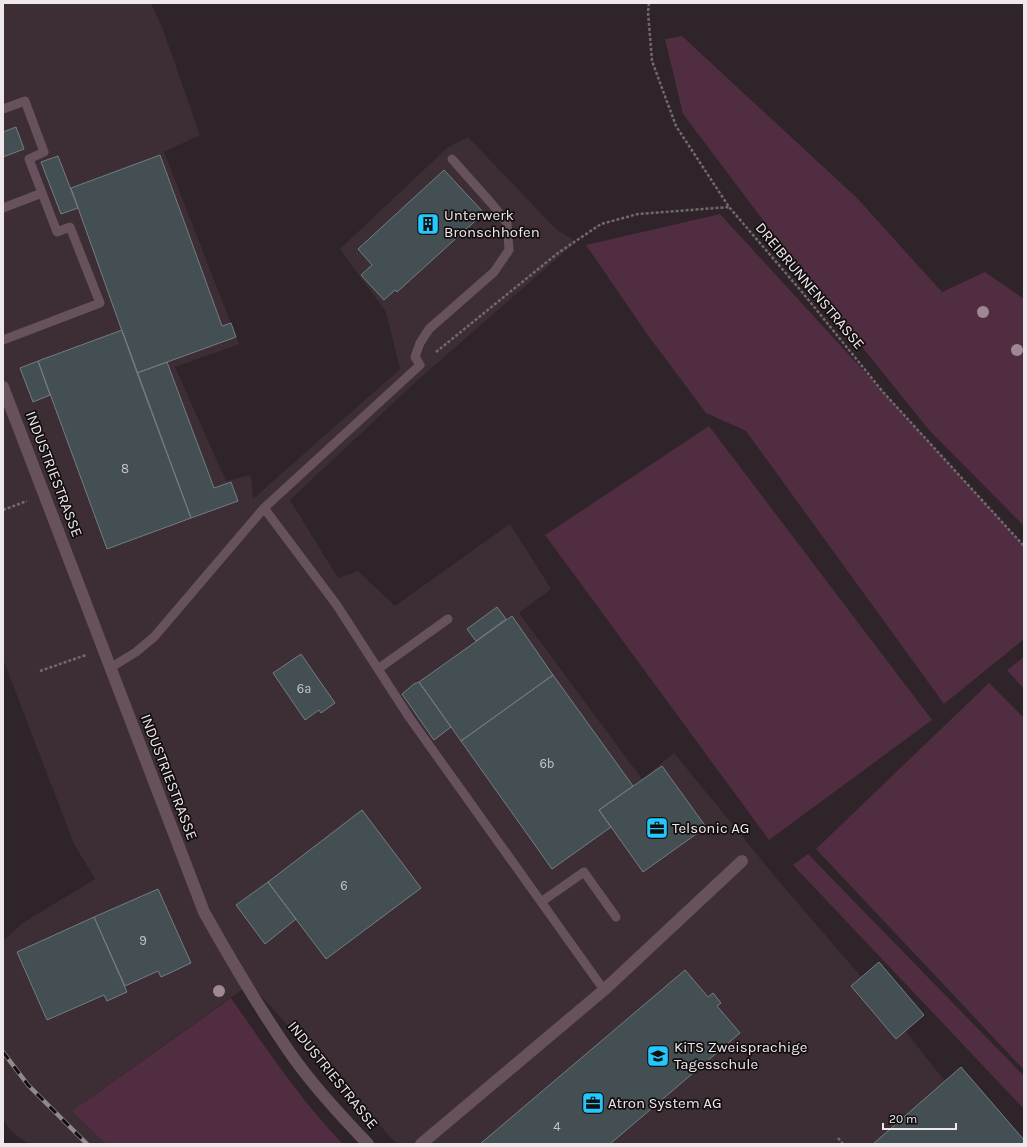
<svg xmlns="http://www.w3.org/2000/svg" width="1027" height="1147" font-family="Karla,sans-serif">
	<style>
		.built { fill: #3d2e36 }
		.green { fill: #502d40 }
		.building { fill: #444f54; stroke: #727d83 }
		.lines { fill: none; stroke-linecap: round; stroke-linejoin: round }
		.path { stroke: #72696e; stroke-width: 2.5; stroke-dasharray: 3 2; stroke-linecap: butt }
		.lane { stroke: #67515c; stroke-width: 9 }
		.street { stroke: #67515c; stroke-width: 12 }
		.rail-casing { stroke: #91898d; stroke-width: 4.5 }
		.rail { stroke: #130f11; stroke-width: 3; stroke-dasharray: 9; stroke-linecap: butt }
		.tree { fill: #9f8893 }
		.labels { text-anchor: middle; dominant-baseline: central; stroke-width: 3.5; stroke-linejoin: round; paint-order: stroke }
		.number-label { font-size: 13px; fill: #c4c2c5 }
		.poi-label { font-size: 15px; fill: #efe8eb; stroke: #130f11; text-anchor: start }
		.street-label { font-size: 15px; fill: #efe8eb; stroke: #130f11 }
	</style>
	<rect width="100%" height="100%" fill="#2e2429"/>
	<!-- built -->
	<path class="built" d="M3,3H151L163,30L200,135L164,152L239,344L175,367L226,481L251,475L253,499L400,369L386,312L340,249L447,148L468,137L556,229L576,242L420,378L290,500L338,578L358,571L395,606L510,524L551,589L519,613L642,779L674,753L782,885L877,995L947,1084L1024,1144H397L250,984L83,1103L122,1144H28L11,1131L3,1119V941L23,923L95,879L74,844L3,659Z"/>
	<!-- green -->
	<path class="green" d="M682,36L857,198L942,292L985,272L1024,299V526L929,430L805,276L683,114L665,39Z
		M720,214L1024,546V639L944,704L746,431L706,413L647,334L586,245Z
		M709,426L932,720L769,840L545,535Z
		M1024,657V689L1007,670Z
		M989,683L1024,718V1070L816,849Z
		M808,854L1024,1076V1109L793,865Z
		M231,998C266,1048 300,1100 343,1144H106L72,1111Z"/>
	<!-- building -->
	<path class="building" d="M16,127L24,149L3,157V132Z
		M160,155L222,326L231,323L236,337L137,373L71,188Z
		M58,156L78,208L61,214L41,162Z
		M444,170L484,213L397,292L395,290L384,300L361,275L372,265L358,249Z
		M122,330L191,518L107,549L38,361Z
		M38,361L50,395L33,402L20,368Z
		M167,362L214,488L231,482L238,501L191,518L137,373Z
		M497,607L506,619L476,641L467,629Z
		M512,616L553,675L461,741L419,682Z
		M301,654L335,703L321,713L319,710L305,720L273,673Z
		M553,675L633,786L599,810L611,827L552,869L461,741Z
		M419,682L451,727L434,740L402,694L414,684Z
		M662,766L706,827L643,872L599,810Z
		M362,810L421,888L326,959L268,882Z
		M268,882L296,919L265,944L236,905Z
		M158,889L191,963L161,977L158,971L125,986L94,917Z
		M94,917L127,992L107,1001L104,995L47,1020L17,952Z
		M879,962L924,1015L896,1039L851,986Z
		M685,970L708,997L713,993L721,1003L717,1006L740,1033L610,1144H480Z
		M961,1067L1024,1140V1144H873Z"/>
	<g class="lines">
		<!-- path -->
		<path class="path" d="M649,3L648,12L652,61L676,126L729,207L802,292L883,392L1024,546
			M436,352L558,253L601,224L638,214L729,207
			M3,510L27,501
			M40,671L86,655
			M838,1138L843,1144"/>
		<!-- lane -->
		<path class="lane" d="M3,109L25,101L44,152L29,159L57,232L70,227L100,303L3,340
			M3,208L42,193
			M264,508L336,604L409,717L604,990
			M110,668L136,652L154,637L264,508L420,365L415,357L420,343L429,329L494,272L509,250L507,223L492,204L452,159
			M378,669L448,619
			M541,902L584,872L616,917"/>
		<!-- street -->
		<path class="street" d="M3,387L204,912C232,962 260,1010 293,1057C315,1088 342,1117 368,1144
			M421,1144L604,990L742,861"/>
		<!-- rail casing -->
		<g class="rail-casing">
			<path id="rail" d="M3,1052L28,1085L87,1144"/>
		</g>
		<!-- rail -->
		<use href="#rail" class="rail"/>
	</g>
	<!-- trees -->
	<g class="tree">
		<circle cx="983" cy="312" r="6"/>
		<circle cx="1017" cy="350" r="6"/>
		<circle cx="219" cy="991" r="6"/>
	</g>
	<!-- icons -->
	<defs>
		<g id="building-square" transform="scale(1.15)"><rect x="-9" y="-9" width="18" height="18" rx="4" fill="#23c9fe" stroke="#130f11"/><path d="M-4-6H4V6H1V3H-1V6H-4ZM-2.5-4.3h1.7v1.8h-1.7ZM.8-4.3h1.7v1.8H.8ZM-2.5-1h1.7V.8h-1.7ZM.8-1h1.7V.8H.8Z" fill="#111"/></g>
		<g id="office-square" transform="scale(1.15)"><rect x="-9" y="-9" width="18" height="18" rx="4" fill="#23c9fe" stroke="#130f11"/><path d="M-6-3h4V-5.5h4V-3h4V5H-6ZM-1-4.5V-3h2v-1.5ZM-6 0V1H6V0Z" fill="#111"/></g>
		<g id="school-square" transform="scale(1.15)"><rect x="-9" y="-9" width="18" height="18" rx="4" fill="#23c9fe" stroke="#130f11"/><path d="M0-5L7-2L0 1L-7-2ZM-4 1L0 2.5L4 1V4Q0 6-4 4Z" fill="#111"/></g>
	</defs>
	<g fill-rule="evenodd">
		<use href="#building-square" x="428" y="224"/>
		<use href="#office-square" x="657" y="828"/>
		<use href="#school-square" x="658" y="1056"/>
		<use href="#office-square" x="593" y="1103"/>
	</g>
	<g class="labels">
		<!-- number labels -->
		<g class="number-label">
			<text x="125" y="468">8</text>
			<text x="304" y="688">6a</text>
			<text x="547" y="763">6b</text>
			<text x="344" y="885">6</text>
			<text x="143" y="940">9</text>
			<text x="557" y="1126">4</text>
		</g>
		<!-- poi labels -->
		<g class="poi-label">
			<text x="444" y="215">Unterwerk<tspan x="444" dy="17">Bronschhofen</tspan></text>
			<text x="672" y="828">Telsonic AG</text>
			<text x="674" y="1047">KiTS Zweisprachige<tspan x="674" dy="17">Tagesschule</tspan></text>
			<text x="608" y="1103">Atron System AG</text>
		</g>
		<!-- street labels -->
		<g class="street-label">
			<text transform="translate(810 286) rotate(50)">DREIBRUNNENSTRASSE</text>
			<text transform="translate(54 474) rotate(69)">INDUSTRIESTRASSE</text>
			<text transform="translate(169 777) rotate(69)">INDUSTRIESTRASSE</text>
			<text transform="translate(333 1075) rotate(51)">INDUSTRIESTRASSE</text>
		</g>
	</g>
	<!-- border -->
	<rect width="1027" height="1147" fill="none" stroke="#efe8eb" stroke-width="8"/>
	<!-- scale -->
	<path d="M883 1123v6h73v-6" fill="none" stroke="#efe8eb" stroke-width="2"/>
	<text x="889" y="1123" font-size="12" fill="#efe8eb" stroke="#130f11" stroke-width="3" paint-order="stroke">20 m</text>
</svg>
